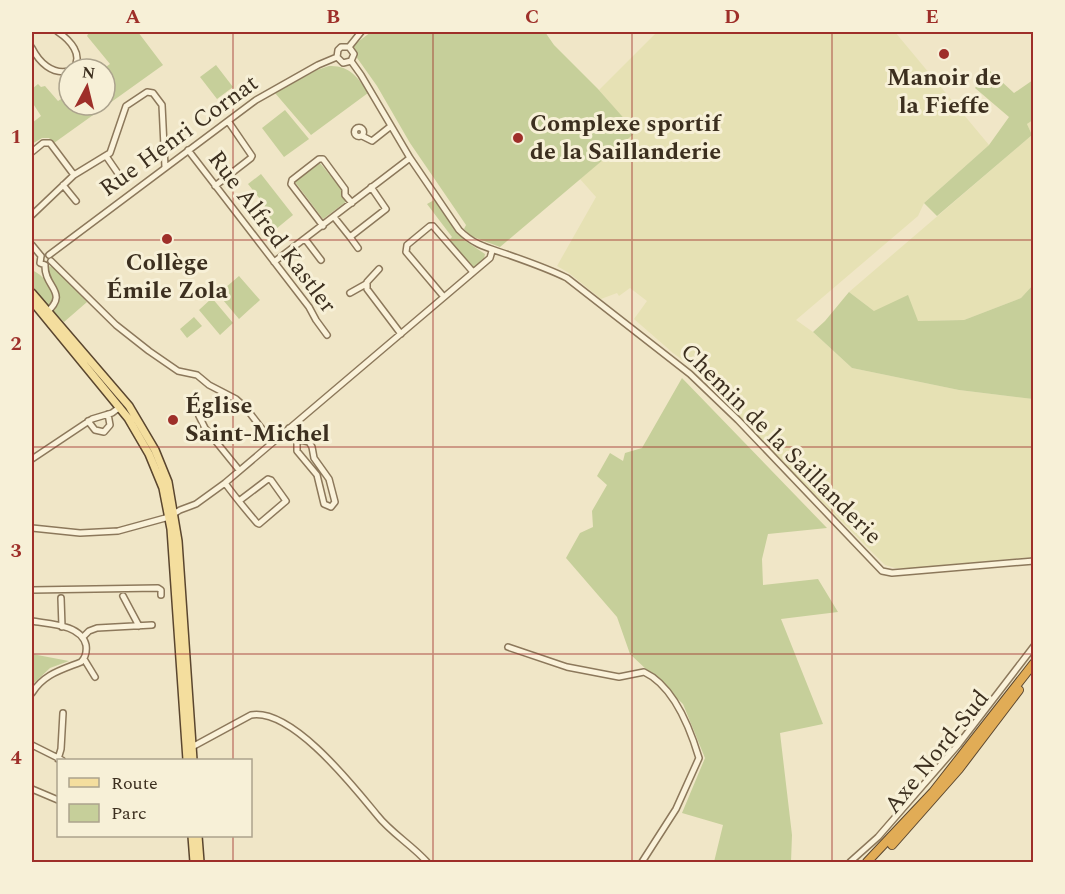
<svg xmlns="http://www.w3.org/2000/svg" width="1065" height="894" font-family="Spectral,serif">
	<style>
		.farmland { fill: #e6e1b4 }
		.green { fill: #c6cf9a }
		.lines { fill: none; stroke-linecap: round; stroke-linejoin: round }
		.minor-casing { stroke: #8c785b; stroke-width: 8 }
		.major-casing { stroke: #5a462f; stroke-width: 10 }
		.highway-casing { stroke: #5a462f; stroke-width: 10 }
		.minor { stroke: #faf2da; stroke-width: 5 }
		.major { stroke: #f4de9e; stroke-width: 7 }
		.highway { stroke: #e1ac56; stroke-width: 8 }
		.grid { fill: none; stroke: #9e2f29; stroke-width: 1.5; stroke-opacity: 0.55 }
		.poi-dot { fill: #9e2f29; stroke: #f7f0d7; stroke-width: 2 }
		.labels { text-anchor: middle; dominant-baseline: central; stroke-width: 6; stroke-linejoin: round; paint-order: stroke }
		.poi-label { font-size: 24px; font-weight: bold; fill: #3c2f1f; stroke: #f7f0d7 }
		.street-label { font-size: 24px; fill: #3c2f1f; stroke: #f7f0d7 }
		.neatline { fill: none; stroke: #9e2f29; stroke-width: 2 }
		.grid-label { font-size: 20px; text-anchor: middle; font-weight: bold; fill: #9e2f29 }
	</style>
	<rect width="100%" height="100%" fill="#f0e6c7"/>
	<!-- farmland -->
	<path class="farmland" d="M657,32H895L989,145L924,203L918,216L796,320L813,332L852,368L959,390L1033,399V557L912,568H895L885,565L761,441L694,368L673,353L634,319L647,301L630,288L619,296L617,293L601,299L569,273L557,266L596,197L580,179L635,132L599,90Z
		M1033,120V285L1021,298L964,320L918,321L874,311L849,292L1032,135L1027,124Z"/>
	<!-- green -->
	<path class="green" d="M89,32H138L163,65L54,143L49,138H42L32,144V123L41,116L32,102V89L38,84L41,87L45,86L58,101L69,94V105H105V69H103L110,64L87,36Z
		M371,32H545L554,45L598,89L636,132L500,247L471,236L464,229L466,225L410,143L377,86L355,55L351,47Z
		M216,65L233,87L217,99L200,77Z
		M329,66C349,65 358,77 368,93L311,135L275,93L317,70Z
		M989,70L1014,93L1033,80V120L1027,124L1032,135L937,216L924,203L989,145L1009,117L975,88Z
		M285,110L309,139L284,157L262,128Z
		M320,163L343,191V197L347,201L323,219L295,182Z
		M261,174L293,215L276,229L266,216L261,219L259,216L263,213L265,205L248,184Z
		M436,199L464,240L485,254L484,259L474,268L449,240L452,237L427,204Z
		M49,266L54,268L87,302L64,322L53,311L57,306L60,297L48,277Z
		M32,270C43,275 52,286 54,299L48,306L32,288Z
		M239,276L260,300L239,319L218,294Z
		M1033,285V399L959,390L852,368L813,332L825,321L849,292L874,311L908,295L918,321L964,320L1021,298Z
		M212,298L233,323L220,335L199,310Z
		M194,317L202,326L187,338L180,329Z
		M682,378L827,528L768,534L762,559L763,585L818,579L838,612L781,619L823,724L780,733L792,835L791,862H714L723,825L682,813L705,758L683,704L630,654L617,617L566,558L580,533L593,527L592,511L607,485L597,476L610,453L623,461L625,453L642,448Z
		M32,654L69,661L50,668L32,685Z"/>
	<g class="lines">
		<!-- minor casing -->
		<g class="minor-casing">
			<path id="minor" d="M58,32C70,40 84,55 73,69
				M349,47L361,32
				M32,48C39,62 52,75 69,71
				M337,57L343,63L351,61L354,54L349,47
				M337,57L338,50L341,47H349
				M351,61L361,75L410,158L459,230C475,246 489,248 509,255C529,262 549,269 567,278L690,374L738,420L882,571L892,573L1034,561
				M354.5 132a4.5 4.5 0 1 1 9 0a4.5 4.5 0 1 1-9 0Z
				M362,136L372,141L391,126
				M188,150L309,307L316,320L327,335
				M32,152L43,143H50L74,175
				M106,156L117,172
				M63,185L76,201
				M215,186L251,158L252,156L228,121
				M32,215L74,175L110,153L126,106L147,92L153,93L162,105L165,167
				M334,217L350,237L386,209L371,187
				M323,226L291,184L292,180L319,159H323L345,189V195L352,203
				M350,237L358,248
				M305,239L321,260
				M32,245L41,256
				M49,255L256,100L318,65L337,57
				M41,256L40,263L45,265
				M51,261L116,325L149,351L178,371L197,375L209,385L236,399L246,408L272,442
				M274,262L410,158
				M45,265C44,288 70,292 46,313
				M379,269L367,282V289L401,334
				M350,293L366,284
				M444,297L406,252L407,245L430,226H433L473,272
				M199,416L205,428L239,470
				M88,421L95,430L104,432L110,425L108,414
				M289,428L297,439V451L317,475L324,504L331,507L335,502L329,479L314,458L312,447L309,442L297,439
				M32,459L92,419L112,413L120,407
				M225,483C235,497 246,510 257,523L259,524L286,501L271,480L268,479L239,501
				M32,528L80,533L118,531L169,517L180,510L196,504L225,483L490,258L492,251
				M32,590L158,588L161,590V595
				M123,596L139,626
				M61,598L62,627
				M32,621C48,624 81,624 86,645C87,652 86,657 81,662C61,670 44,674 32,693
				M83,637L89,631L97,628L152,625
				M508,647L567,667L619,677L644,672C674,686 690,728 699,758L676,809L642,862
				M84,659L95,677
				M32,745L62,760
				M192,747L251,715C292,708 353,786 377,815C391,833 412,845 427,862
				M58,759L61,749L63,713
				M32,789L58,800
				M850,862L878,837L958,745L1034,646"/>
		</g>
		<!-- major casing -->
		<g class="major-casing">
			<path id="major" d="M32,293L129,406L155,450L168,482L178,541L193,760
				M32,301L128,418L149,454L163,488L171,529L187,760
				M192,836L194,862
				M198,836L200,862"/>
		</g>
		<!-- highway casing -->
		<g class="highway-casing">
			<path id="highway" d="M892,845L959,769L1019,690
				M867,862L933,792L1034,663"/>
		</g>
		<!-- minor -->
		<use href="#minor" class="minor"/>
		<!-- major -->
		<use href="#major" class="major"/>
		<!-- highway -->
		<use href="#highway" class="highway"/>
	</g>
	<!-- grid -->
	<path class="grid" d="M233,32V760M433,32V862M632,32V862M832,32V862M32,240H1034M32,447H1034M32,654H1034M233,836V862"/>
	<!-- markers -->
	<g class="poi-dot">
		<circle cx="944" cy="54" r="6"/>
		<circle cx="518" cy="138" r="6"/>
		<circle cx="167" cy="239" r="6"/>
		<circle cx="173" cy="420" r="6"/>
	</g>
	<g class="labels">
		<!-- poi labels -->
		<g class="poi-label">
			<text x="944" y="78">Manoir de<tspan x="944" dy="28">la Fieffe</tspan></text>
			<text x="530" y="124" text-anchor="start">Complexe sportif<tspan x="530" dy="28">de la Saillanderie</tspan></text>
			<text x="167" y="263">Collège<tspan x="167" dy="28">Émile Zola</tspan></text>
			<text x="185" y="406" text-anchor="start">Église<tspan x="185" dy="28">Saint-Michel</tspan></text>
		</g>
		<!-- street labels -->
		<g class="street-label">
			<text transform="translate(179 136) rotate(-36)">Rue Henri Cornat</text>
			<text transform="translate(272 232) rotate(53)">Rue Alfred Kastler</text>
			<text transform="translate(781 444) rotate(45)">Chemin de la Saillanderie</text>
			<text transform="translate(937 752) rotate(-51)">Axe Nord-Sud</text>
		</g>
	</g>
	<!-- border -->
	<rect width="1065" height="894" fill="none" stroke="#f7f0d7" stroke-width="66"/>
	<!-- legend -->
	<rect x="57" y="759" width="195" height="78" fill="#f7f0d7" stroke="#aca38d" stroke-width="1.5"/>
	<rect x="69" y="778" width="30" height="9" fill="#f4de9e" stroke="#aca38d" stroke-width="1.5"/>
	<text x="111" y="789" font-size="18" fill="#3c2f1f">Route</text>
	<rect x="69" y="804" width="30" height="18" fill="#c6cf9a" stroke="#aca38d" stroke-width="1.5"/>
	<text x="111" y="819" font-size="18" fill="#3c2f1f">Parc</text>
	<!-- north arrow -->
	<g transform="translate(87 87) rotate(7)"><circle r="28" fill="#f7f0d7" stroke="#aca38d" stroke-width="1.5"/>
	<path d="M0-4.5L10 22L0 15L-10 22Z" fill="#9e2f29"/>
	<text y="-9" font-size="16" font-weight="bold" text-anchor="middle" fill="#3c2f1f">N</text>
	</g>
	<rect x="33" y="33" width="999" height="828" class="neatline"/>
	<g class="grid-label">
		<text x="133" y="23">A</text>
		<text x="333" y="23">B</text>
		<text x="532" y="23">C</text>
		<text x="732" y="23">D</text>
		<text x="932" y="23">E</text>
		<text x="16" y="143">1</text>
		<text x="16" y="350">2</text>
		<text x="16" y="557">3</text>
		<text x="16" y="764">4</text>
	</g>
</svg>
